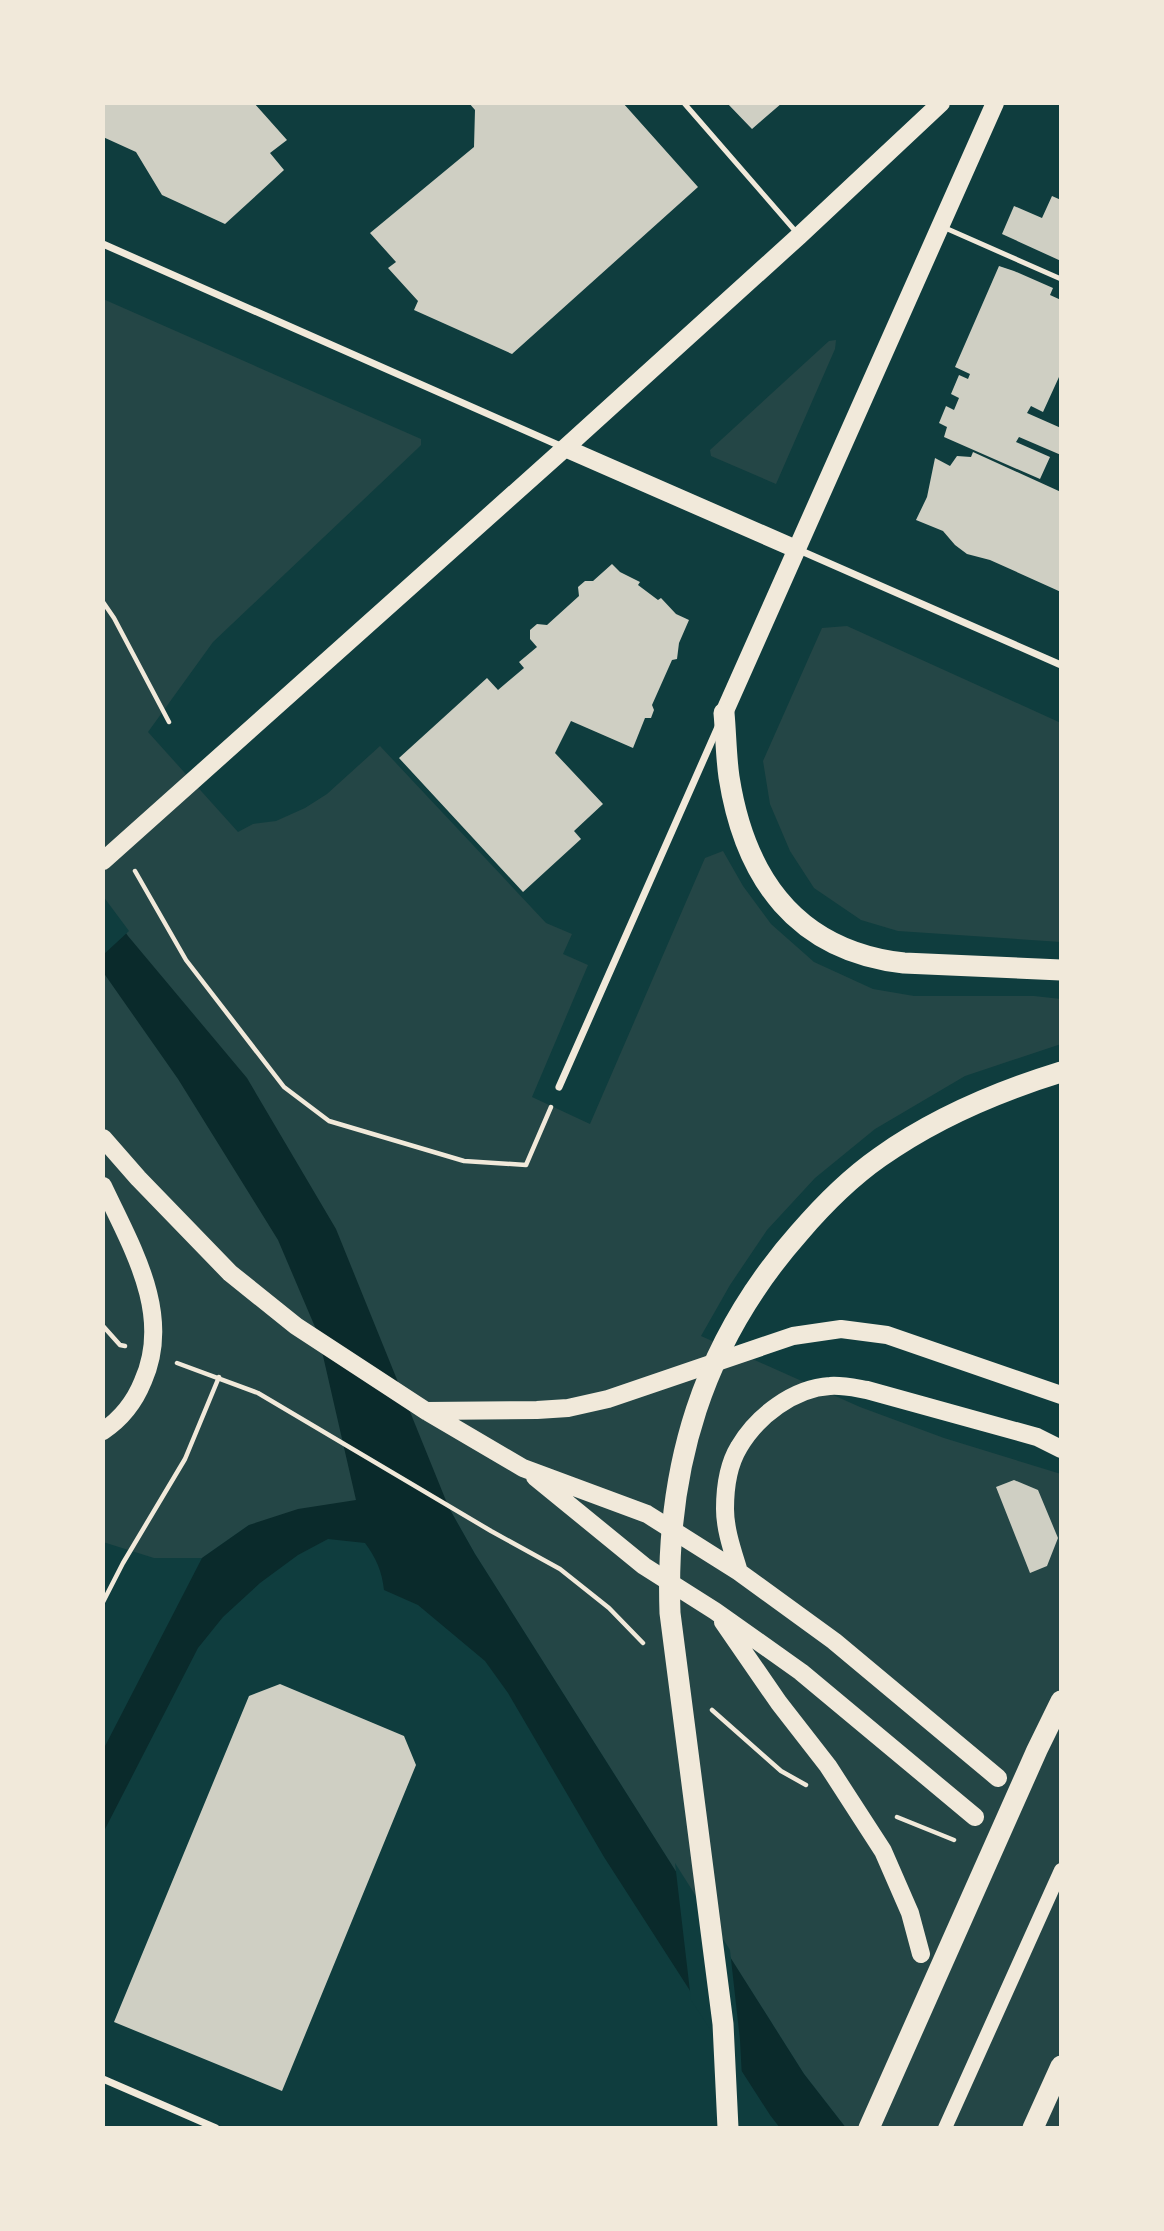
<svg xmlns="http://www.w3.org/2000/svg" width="1164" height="2231" font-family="'Exo 2',sans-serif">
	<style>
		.green { fill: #244646 }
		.water { fill: #0a2a2b }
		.pier { fill: #0f3d3e }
		.building { fill: #cfcfc3 }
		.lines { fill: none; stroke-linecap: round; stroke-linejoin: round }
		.path { stroke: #f1e9da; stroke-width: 4.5 }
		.service { stroke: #f1e9da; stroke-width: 5 }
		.minor { stroke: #f1e9da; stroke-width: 7 }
		.secondary { stroke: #f1e9da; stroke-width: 14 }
		.primary { stroke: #f1e9da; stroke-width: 18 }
		.motorway { stroke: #f1e9da; stroke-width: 21 }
	</style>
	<rect width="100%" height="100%" fill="#0f3d3e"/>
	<!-- green -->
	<path class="green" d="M103,299L421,439V445L417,449L213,642L148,732L238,832L253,824L276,821L305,808L327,794L380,746L546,923L572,934L563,954L588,965L532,1097L590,1124L705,858L723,851L743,886L771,924L814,962L873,989L914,996H1034L1061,999V1044L965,1076L875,1129L815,1178L767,1230L730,1285L701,1336L860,1407L944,1438L1061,1474V2128H846L804,2074L475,1554L449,1508L249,1525L202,1558H154L103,1542Z
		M836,340L835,349L776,484L711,456L710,450L829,341Z
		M847,626L1061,723V942L898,931L861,920L814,888L790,851L770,804L763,761L822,628Z"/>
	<!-- water -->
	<path class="water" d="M103,899L128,936L247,1078L336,1229L449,1508L475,1554L804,2074L846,2128H780L770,2115L604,1857L508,1693L485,1661L418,1605L384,1590C382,1571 376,1558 365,1543L328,1539L298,1555L260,1583L223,1617L198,1648L103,1833V1750L202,1558L249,1525L298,1509L356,1500L318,1334L278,1240L178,1079L103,972Z"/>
	<!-- pier -->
	<path class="pier" d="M103,896L129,931L103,955Z
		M675,1863L730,1950L740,2040L742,2078L691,2000Z"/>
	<!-- building -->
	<path class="building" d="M103,103H254L287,140L270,153L284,170L225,224L162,195L136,152L103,137Z
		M469,103H623L698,187L512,354L414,310L418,301L388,268L396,262L370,233L474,147L475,110Z
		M727,103H782L752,129Z
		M1052,196L1061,200V261L1002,234L1014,206L1042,218Z
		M999,266L1014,271L1053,288L1050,295L1061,300V378L1059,377L1043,412L1031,406L1027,413L1061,428V455L1019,437L1016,442L1050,457L1040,479L944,437L947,427L939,423L946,406L954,410L959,398L951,394L959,375L968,379L970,374L955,367Z
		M973,452L1061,492V592L990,560L967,554L955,545L943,531L916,520L927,497L935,458L950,466L957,456L971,457Z
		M612,564L620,572L640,582L638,585L658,600L661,598L676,614L689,620L679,643L677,659L672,660L652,705L654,710L651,718H645L633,748L571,721L555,753L603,804L574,831L581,839L523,892L399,758L487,678L498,690L524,668L519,662L537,647L530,639V630L537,624L547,625L579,596L578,587L585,581H593Z
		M1014,1480L1038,1490L1058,1538L1047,1566L1030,1573L996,1487Z
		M280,1684L404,1736L416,1765L282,2091L114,2022L249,1696Z"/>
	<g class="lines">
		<!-- path -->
		<path class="path" d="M103,602L114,618L169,722
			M135,871L186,960L284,1087L329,1121L464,1161L526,1165L551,1107
			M103,1326L120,1345L125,1346
			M177,1363L258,1393L491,1531L560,1569L609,1608L643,1643
			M103,1602L123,1563L185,1459L219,1377
			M712,1710L781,1771L806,1785
			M897,1817L954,1840"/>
		<!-- service -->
		<path class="service" d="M684,103L797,233
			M943,227L1061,279"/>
		<!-- minor -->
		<path class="minor" d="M103,244L565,448
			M799,550L1061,665
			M559,1087L718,727
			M103,2079L216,2128"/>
		<!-- secondary -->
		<path class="secondary" d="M945,2128L1061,1870"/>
		<!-- primary -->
		<path class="primary" d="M565,448L796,549
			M724,713L995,103
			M103,861L565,448L799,236L941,103
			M103,1138L138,1178L230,1273L296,1326L426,1411L523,1468L647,1514L739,1572L834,1641L998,1778
			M103,1186C131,1246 173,1314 143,1381C135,1401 121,1419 103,1431
			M426,1411L537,1410L568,1408L608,1399L793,1336L841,1329L887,1335L1061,1395
			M535,1477L644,1566L715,1611L801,1672L975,1817
			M739,1572C733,1552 725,1530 725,1509C725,1488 728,1465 739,1447C757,1416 794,1388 830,1386C842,1385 855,1388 867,1390L1037,1437L1061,1449
			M723,1622L779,1703L828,1766L883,1851L910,1913L921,1954"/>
		<!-- motorway -->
		<path class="motorway" d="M724,713C726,735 726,756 729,777C745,879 797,951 904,963L1061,970
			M728,2128L723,2024L670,1613C665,1468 702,1343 799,1233C823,1205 850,1178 880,1157C935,1118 996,1092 1061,1072
			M869,2128L1037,1750L1061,1701
			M1033,2128L1061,2066"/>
	</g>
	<!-- border -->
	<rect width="1164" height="2231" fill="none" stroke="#f1e9da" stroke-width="210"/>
</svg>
